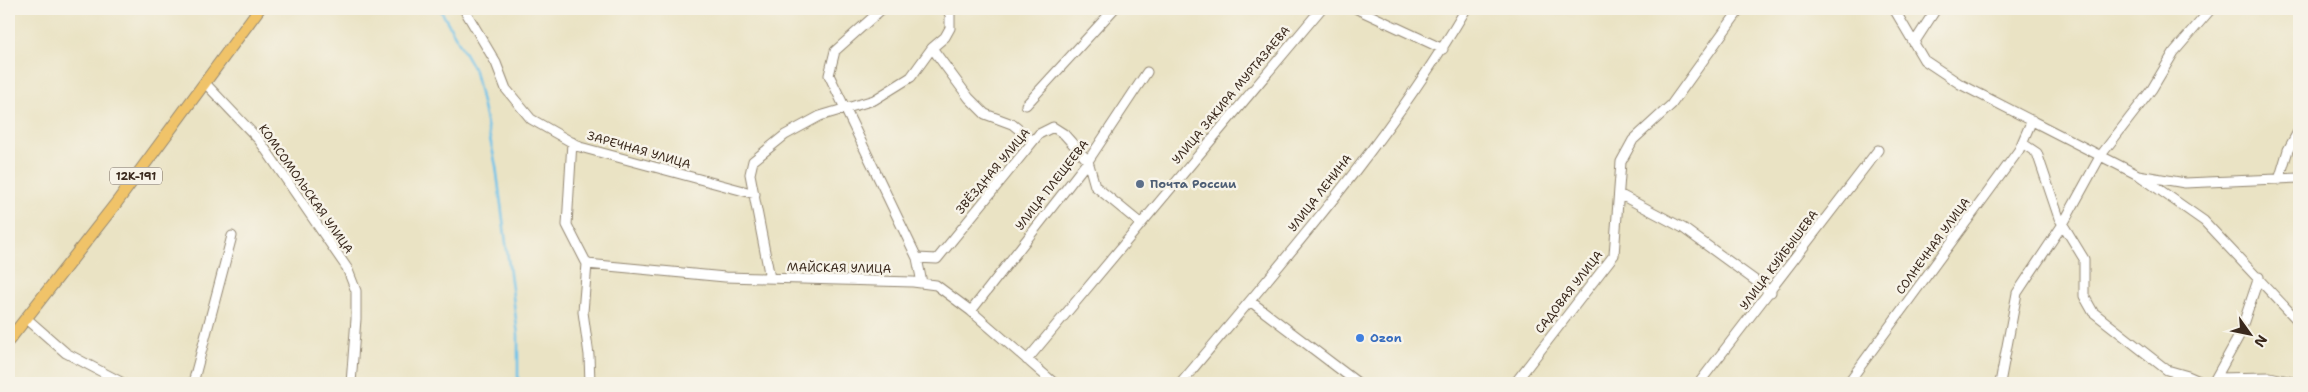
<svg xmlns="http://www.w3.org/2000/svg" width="2308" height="392" font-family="'Shantell Sans',sans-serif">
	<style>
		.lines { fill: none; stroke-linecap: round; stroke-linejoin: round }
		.stream { stroke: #6dc2ea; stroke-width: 2.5 }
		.minor-casing { stroke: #928671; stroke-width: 11 }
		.major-casing { stroke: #928671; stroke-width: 13 }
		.minor { stroke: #fff; stroke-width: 9 }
		.major { stroke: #f0c369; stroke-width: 11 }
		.service-dot { fill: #5c6f8a; stroke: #f7f3e8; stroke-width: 2 }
		.shop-dot { fill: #3f7fe0; stroke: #f7f3e8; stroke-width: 2 }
		.labels { text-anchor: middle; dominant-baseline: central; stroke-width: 5; stroke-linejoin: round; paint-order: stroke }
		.shield { fill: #f7f3e8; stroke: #73665b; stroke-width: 1 }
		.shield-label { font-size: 11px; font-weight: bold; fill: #3b2a1e }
		.street-label { font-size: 12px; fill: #3b2a1e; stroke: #f7f3e8 }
		.service-label { font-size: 12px; font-weight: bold; fill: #4e5e75; stroke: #f7f3e8; text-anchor: start }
		.shop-label { font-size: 12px; font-weight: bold; fill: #366cbe; stroke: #f7f3e8; text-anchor: start }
	</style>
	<rect width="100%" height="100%" fill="#f7f3e8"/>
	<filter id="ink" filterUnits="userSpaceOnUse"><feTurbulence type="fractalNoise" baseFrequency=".02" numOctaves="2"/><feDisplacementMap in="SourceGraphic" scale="10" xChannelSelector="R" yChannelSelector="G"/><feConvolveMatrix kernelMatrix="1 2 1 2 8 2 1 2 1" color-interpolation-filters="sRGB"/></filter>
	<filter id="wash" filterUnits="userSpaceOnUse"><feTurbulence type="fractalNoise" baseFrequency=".0096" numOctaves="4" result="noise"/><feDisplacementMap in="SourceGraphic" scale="20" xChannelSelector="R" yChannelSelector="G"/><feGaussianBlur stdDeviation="1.12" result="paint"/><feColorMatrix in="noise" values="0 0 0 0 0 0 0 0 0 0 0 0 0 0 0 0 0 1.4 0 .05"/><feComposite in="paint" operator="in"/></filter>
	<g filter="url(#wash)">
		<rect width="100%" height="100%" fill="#eae3c4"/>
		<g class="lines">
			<!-- stream -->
			<path class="stream" d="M440,9L475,71L496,166L518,335V383"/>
		</g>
	</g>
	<g filter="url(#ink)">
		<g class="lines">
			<!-- minor casing -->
			<g class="minor-casing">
				<path id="minor" d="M464,9L496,63L506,89L531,119L580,147L755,194
					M882,9L835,51L829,75L917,258L922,283
					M1357,9L1443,49
					M1894,9L1924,60L1960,84L2138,175L2185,183L2299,178
					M1914,43L1936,9
					M932,48L969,98L985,114L1012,124L1033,141
					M205,83L259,140L347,268L356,291V319L351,383
					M1026,105L1114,9
					M572,142L567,225L587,264L583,312L589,355L590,383
					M2022,143L2037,153L2059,218L2084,259V296L2093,312L2167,370L2188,376L2204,383
					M2140,176L2204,221L2299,322
					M2279,180L2288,150L2299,130
					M1619,194L1683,228L1771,292
					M917,258L937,259L1039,134L1053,127L1064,134L1088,161L1095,186L1140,223
					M587,264L725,277L913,282L936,285L971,311L1054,383
					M770,278L750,174L753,161L785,135L820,116L874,100L911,77L932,48L945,37L950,28V15L947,9
					M1250,301L1358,383
					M971,311L1088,161L1147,72
					M26,318L66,353L123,383
					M1027,360L1321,9
					M2216,378L2270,377L2297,383
					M193,383L232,236
					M1181,383C1281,263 1387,144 1466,9
					M1515,383L1614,255L1621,162L1633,140L1671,105L1740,9
					M1699,383L1878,150
					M1848,383L2019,150L2032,120
					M2000,383L2017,293L2063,224L2101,155L2152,89L2174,52L2211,9
					M2213,383L2239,336L2259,277"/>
			</g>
			<!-- major casing -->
			<g class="major-casing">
				<path id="major" d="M9,340L117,202L259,9"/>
			</g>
			<!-- minor -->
			<use href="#minor" class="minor"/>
			<!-- major -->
			<use href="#major" class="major"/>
		</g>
	</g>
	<!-- markers -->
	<circle class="service-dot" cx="1140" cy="184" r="5"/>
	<circle class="shop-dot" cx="1360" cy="338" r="5"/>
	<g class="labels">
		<!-- shield labels -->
		<rect class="shield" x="110" y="167.5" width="52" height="17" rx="4"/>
		<g class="shield-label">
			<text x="136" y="176">12К-191</text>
		</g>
		<!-- street labels -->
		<g class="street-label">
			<text transform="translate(1231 95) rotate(-50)">УЛИЦА ЗАКИРА МУРТАЗАЕВА</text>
			<text transform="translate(639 150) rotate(16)">ЗАРЕЧНАЯ УЛИЦА</text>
			<text transform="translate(993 171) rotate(-50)">ЗВЁЗДНАЯ УЛИЦА</text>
			<text transform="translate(1052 185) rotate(-52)">УЛИЦА ПЛЕЩЕЕВА</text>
			<text transform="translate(306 189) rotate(55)">КОМСОМОЛЬСКАЯ УЛИЦА</text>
			<text transform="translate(1320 193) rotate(-52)">УЛИЦА ЛЕНИНА</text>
			<text transform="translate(1933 246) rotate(-54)">СОЛНЕЧНАЯ УЛИЦА</text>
			<text transform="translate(1779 260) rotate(-53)">УЛИЦА КУЙБЫШЕВА</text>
			<text transform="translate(839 268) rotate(1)">МАЙСКАЯ УЛИЦА</text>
			<text transform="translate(1569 292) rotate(-52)">САДОВАЯ УЛИЦА</text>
		</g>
		<!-- service labels -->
		<g class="service-label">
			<text x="1150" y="184">Почта России</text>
		</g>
		<!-- shop labels -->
		<g class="shop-label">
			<text x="1370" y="338">Ozon</text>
		</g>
	</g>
	<!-- margin -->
	<rect width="2308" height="392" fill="none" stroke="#f7f3e8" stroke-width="30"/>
	<!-- north arrow -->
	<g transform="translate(2250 334) rotate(123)" stroke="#f7f3e8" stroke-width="4" paint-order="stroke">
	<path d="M0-4L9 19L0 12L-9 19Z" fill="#3b2a1e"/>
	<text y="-8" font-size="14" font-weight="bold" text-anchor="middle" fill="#3b2a1e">N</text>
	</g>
</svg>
